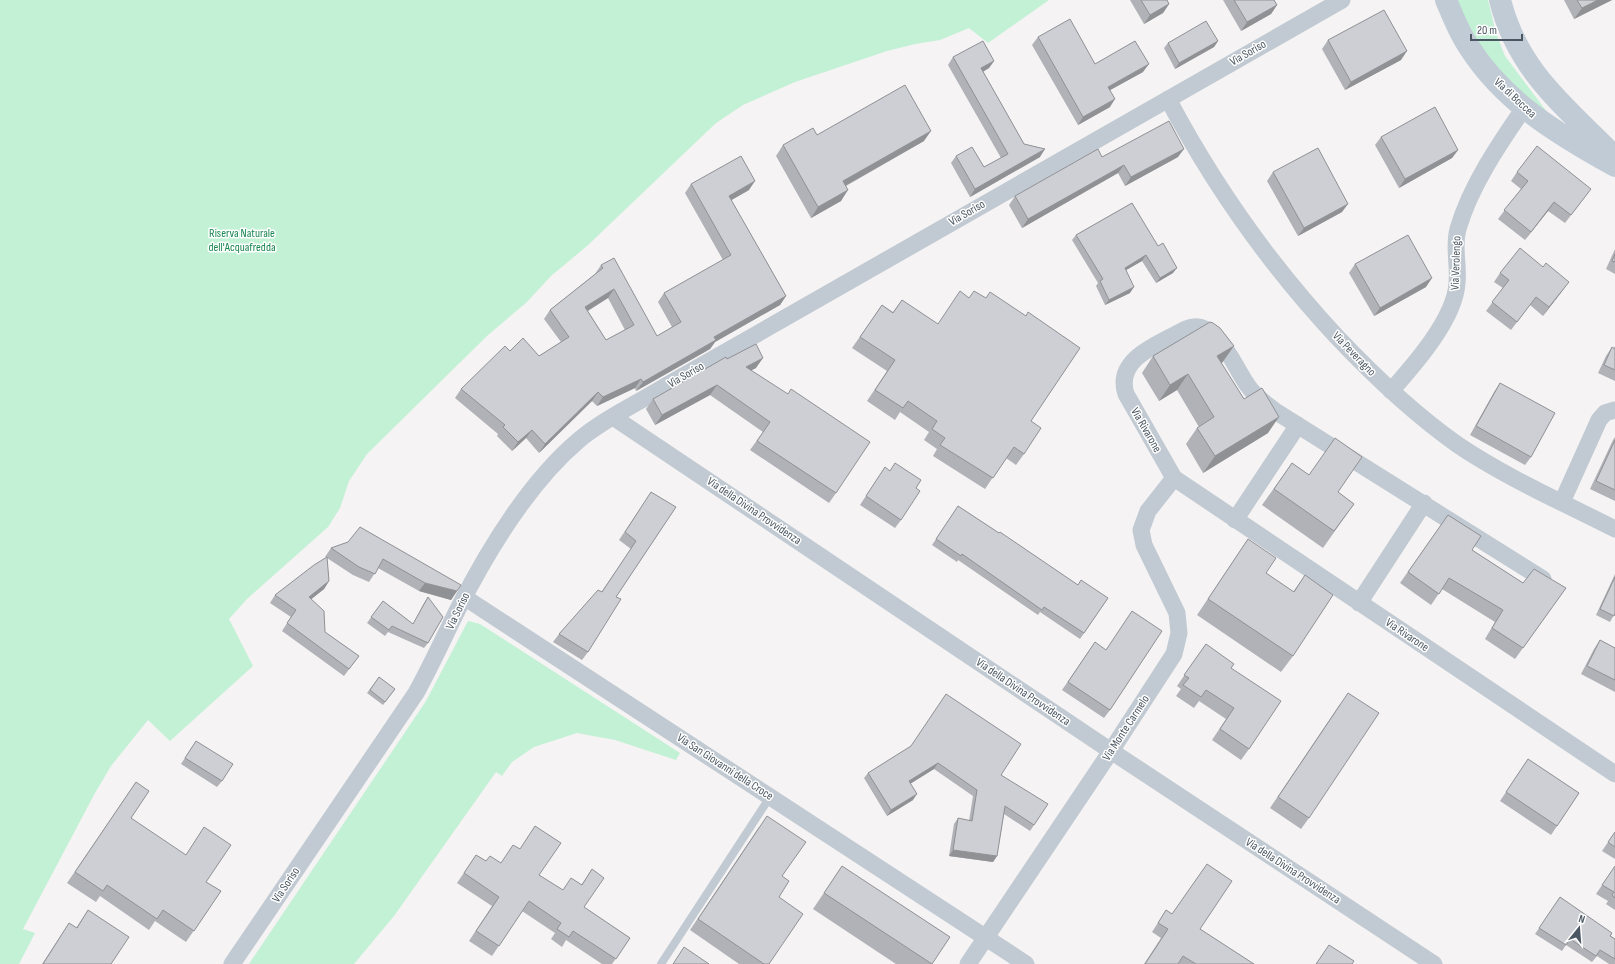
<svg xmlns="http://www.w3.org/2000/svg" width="1615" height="964" font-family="'Sofia Sans Condensed',sans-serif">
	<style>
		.green { fill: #c3f1d5 }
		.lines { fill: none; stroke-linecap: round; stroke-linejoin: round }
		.lane { stroke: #c1cad2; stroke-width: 8 }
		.street { stroke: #c1cad2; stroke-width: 17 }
		.secondary { stroke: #c1cbd6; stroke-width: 22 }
		.wall { fill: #b0b2b7; fill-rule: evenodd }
		.shaded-wall { fill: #909195 }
		.building { fill: #cdcfd5; stroke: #909195; fill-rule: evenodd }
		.labels { text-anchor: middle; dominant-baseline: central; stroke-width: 3; stroke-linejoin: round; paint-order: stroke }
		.street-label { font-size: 12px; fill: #4a5661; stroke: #fff }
		.park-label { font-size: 12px; fill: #17864f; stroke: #fff }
	</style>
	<rect width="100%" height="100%" fill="#f5f3f3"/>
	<!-- green -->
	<path class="green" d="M0,0H1049L988,43L969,28L940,40L915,44L887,51L795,82L743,105L716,123L587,246L551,276L527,302L488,335L367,454L349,481L340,508L328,527L247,599L229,619L253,666L170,741L148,720L111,766L95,793L23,929L35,933L19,964H0Z
		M1455,0H1488L1496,33L1505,56L1553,120L1523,98L1479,51Z
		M468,621L480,624L680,753L676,760L615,740L577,733L534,747L512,762L502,776L496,772L394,916L354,964H249L426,701Z"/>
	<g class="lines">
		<!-- lane -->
		<path class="lane" d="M661,964L770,797"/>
		<!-- street -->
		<path class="street" d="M1168,99C1214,186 1270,265 1337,337C1374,376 1414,414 1458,445C1507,478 1562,502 1615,529
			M1391,391C1414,365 1455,319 1457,283C1459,265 1453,247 1458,229C1470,187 1499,144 1524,108
			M613,417L1111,751L1434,964
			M1562,502L1599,420L1605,413L1615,410
			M1235,520L1298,425
			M1543,579L1275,411C1265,403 1255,396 1248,386C1234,367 1216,316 1186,329C1161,343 1114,358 1126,394L1174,478L1615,774
			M464,597L1026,964
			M1359,603L1424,503
			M232,964L416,693C431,666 444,637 458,609C488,550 528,483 579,440C604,419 636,404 664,387L1342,0
			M968,964L1111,751L1174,654L1179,633L1177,613L1144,545L1141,530L1148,511L1174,478"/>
		<!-- secondary -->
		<path class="secondary" d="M1446,0C1453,16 1459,33 1469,47C1504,102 1559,135 1615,166
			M1500,0C1518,72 1566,107 1615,157"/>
	</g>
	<!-- wall -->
	<path class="wall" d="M1130,0H1167L1169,4L1163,13L1144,24Z
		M1223,0H1274L1277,5L1271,14L1241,31Z
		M1564,0H1612L1574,19Z
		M1038,37L1095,64L1143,72L1110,90V107L1078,125L1032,45Z
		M1328,40L1401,60L1345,90L1322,49Z
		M1218,41L1214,47L1175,69L1164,48L1168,43Z
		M953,57L994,61L989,68L983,72L1024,144L1040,157L970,197L951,163L956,156L984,167L1001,158L948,65Z
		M1381,137L1458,150L1452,158L1399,188L1375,145Z
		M924,141L846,186L841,201L811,218L776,156L783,145Z
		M1102,157H1178L1125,186L1118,173L1022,228L1009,205L1015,196Z
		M1273,172L1342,212L1298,236L1267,181Z
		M1517,172L1585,197L1565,223L1548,211L1525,240L1498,219L1521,189L1511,181Z
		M691,184L749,190L731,200L786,296L780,305L715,342L710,349L636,391L635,388L597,406L592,401L539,453L526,438L512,451L497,436L498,434L455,398L461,389L510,351L539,356L561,342L544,319L550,310L595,274L601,265L657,336L672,327L658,302L664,293L723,260L685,193ZM608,298L625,330L606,340L588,311Z
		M1132,203L1173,273L1156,283L1142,261L1126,270L1130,293L1105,305L1096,286L1098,283L1072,240L1076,235Z
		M1615,249V274L1606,269Z
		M1355,264L1426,287L1374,316L1349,273Z
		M1500,273L1563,290L1543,316L1530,305L1511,330L1486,311L1503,288L1494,282Z
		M902,300L1031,421L1024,454L1016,465L1006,458L985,489L933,456L937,449L924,440L929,432L900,412L895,420L867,401L887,371L852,348L882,305L893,312Z
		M1615,346V381L1598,373L1606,356L1612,347L1614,348Z
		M1153,356L1222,363H1221L1244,399L1268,433L1203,473L1186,444L1197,428L1199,427L1177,390L1159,401L1142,373Z
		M727,359L756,368L751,370L836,493L829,503L750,450L763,432L710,395L655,425L646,409L653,399Z
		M1500,383L1531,457L1525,465L1470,435L1494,392Z
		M1615,437V501L1590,489L1613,440Z
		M1292,463L1309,475L1338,492L1354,504L1323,548L1262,505Z
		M879,476L916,488L901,520L895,528L860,505Z
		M646,500L676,507L616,597L588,652L582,660L553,642L559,634L602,591L631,549L619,540Z
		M958,506L1078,585L1108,598L1080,639L1040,612L1038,615L958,560L957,562L932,545Z
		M1448,515L1472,550L1523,583L1566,588L1515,659L1485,639L1495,622L1442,589L1431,605L1400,583Z
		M1248,539L1266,573L1293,592L1305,575L1293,656L1281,672L1197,615Z
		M348,542L457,591L451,600L419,591L378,568L369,582L353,575L327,558L329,581L324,589L311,599L325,632L359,656L344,676L282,631L291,617L270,603L275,595L327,557H325L331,548Z
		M1615,574V613L1610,622L1596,615Z
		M428,597V643L424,648L388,632L385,636L367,623L383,601L413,624L424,603Z
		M1600,640L1615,648V692L1581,674L1594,649Z
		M1095,642L1110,710L1104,718L1062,690Z
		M1206,644L1231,668L1249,749L1241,760L1212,740L1226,719L1199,701L1194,708L1176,696L1181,689L1177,686Z
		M379,677L395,689L383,705L367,693Z
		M1340,704L1309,818L1301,829L1270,808Z
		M911,746L1001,775L1034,825L1030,831L1004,814L997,856L993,862L949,856L954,824L958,818L969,821L973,796L934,769L910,784L913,800L887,816L864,778L868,773Z
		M192,747L222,781L217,787L181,764Z
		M1528,759L1579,793L1551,835L1500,801Z
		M136,782L131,818L206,882L221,891L186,942L155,921L149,930L100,896L96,902L67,883Z
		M759,827L782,876L769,964H739L690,930Z
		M1615,832V859L1602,851Z
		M476,855L486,861L539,875L562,890L582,884L592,869L584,907L630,938L612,964H602L566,940L562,947L551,939L555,933L522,911L492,956L469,941L492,906L457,883Z
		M842,866L932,964H896L813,909Z
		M1615,866V910L1606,904L1608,901L1596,894Z
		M1560,897L1615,939V964H1609L1597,956L1592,962L1566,945L1562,951L1535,934Z
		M88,910L111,964H42L69,923L76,928Z
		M1166,910L1172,914L1200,929L1254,964H1144L1161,938L1152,932Z"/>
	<!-- shaded-wall -->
	<path class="shaded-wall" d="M1598,0H1612L1574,19L1582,8Z
		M1169,4L1163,13L1144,24L1150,15Z
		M1277,5L1271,14L1241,31L1247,22Z
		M1218,41L1214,47L1175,69L1179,63Z
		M1407,51L1401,60L1345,90L1351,82Z
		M994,61L989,68L975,76L981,68Z
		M1149,64L1143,72L1103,94L1108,87Z
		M1115,99L1110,107L1078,125L1083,117Z
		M931,131L924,141L836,191L843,181Z
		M1045,149L1040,157L970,197L975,189Z
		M1184,149L1178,157L1125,186L1131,177Z
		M1458,150L1452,158L1399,188L1405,179Z
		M1124,165L1118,173L1022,228L1028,219Z
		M755,181L749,190L723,205L729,196Z
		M848,190L841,201L811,218L818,207Z
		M1554,202L1548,211L1525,240L1531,232Z
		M1348,204L1342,212L1298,236L1304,228Z
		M1146,255L1142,261L1121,273L1125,268Z
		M1177,268L1173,273L1156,283L1160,278Z
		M1432,278L1426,287L1374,316L1380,308Z
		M1569,282L1563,290L1543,316L1549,307Z
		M1134,287L1130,293L1105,305L1109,300Z
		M614,289L608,298L579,316L585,307Z
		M786,296L780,305L715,342L710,349L636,391L643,382L714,337Z
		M1234,346L1222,363L1206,373L1217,356Z
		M763,358L756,368L739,377L746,367Z
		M1188,374L1177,390L1159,401L1170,385Z
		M641,379L635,388L597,406L603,397Z
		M717,385L710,395L655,425L662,415Z
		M598,392L592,401L539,453L545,444Z
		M1279,417L1268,433L1203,473L1215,456Z
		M532,430L526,438L512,451L518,442Z
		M329,581L324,589L304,605L309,597Z
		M425,583L457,591L451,600L419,591Z
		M938,763L934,769L905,787L909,781Z
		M917,794L913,800L887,816L891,810Z
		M953,850L997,856L993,862L949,856Z"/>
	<!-- building -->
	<path class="building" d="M1141,0H1167L1169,4L1150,15Z
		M1234,0H1274L1277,5L1247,22Z
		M1577,0H1598L1582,8Z
		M1384,10L1407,51L1351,82L1328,40Z
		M1070,19L1095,64L1135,41L1149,64L1108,87L1115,99L1083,117L1038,37Z
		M1206,21L1218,41L1179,63L1168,43Z
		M983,41L994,61L981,68L1024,144L1045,149L975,189L956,156L972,147L984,167L1008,154L953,57Z
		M905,85L931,131L843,181L848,190L818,207L783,145L813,128L817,135Z
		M1435,107L1458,150L1405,179L1381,137Z
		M1169,121L1184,149L1131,177L1124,165L1028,219L1015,196L1098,149L1102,157Z
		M1537,146L1591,189L1571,215L1554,202L1531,232L1504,210L1528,181L1517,172Z
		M1318,148L1348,204L1304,228L1273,172Z
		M741,156L755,181L729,196L786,296L714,337L716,340L643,382L641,379L603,397L598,392L545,444L532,430L518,442L503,427L505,425L461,389L505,346L510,351L523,338L539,356L569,337L550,310L603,268L601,265L614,258L657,336L681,322L664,293L731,255L691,184ZM614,289L634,325L606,340L585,307Z
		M1132,203L1158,246L1163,243L1177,268L1160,278L1146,255L1125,268L1134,287L1109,300L1100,281L1103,279L1076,235Z
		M1408,235L1432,278L1380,308L1355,264Z
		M1520,248L1543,267L1546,263L1569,282L1549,307L1536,297L1517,322L1492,302L1509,280L1500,273Z
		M1615,254V262L1612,261Z
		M960,291L969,298L974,291L986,298L990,292L1026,316L1028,312L1080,348L1031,421L1041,428L1024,454L1014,447L993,478L940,445L945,438L932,429L937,421L908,401L903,408L875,390L895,360L860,337L882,305L893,313L902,300L938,324Z
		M1210,322L1213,323L1220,328L1234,346L1217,356L1244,399L1262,388L1279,417L1215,456L1197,428L1214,417L1188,374L1170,385L1153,356Z
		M756,344L763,358L746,367L788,394L791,389L870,442L836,493L757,441L770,422L717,385L662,415L653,399L726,357L727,359Z
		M1612,347L1615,349V370L1604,365Z
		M1500,383L1555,413L1531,457L1476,426Z
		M1335,438L1362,457L1338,492L1354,504L1334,531L1274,489L1292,463L1309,475Z
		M1615,440V490L1596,481Z
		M895,463L921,480L916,488L920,491L901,520L866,496L885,467L890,471Z
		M651,492L676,507L616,597L621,599L588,652L559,634L598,590L602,592L636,541L625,532Z
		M958,506L999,533L1000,532L1078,585L1081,580L1108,598L1084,633L1044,607L1042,610L962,554L961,556L936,539Z
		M1448,515L1481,536L1472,550L1523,583L1534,569L1566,588L1523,648L1492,628L1503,610L1449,578L1439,594L1408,572Z
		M360,527L461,585L457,591L425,583L383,559L375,574L359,567L331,548L348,542Z
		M1248,539L1276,558L1266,573L1294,592L1305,575L1333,595L1293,656L1208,599Z
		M327,557L329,581L309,597L324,611L325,632L359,656L349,669L287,623L296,610L275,595L314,565Z
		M1615,577V613L1614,616L1600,609Z
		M428,597L443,617L428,643L392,626L389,630L371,617L383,601L413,624Z
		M1132,611L1162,631L1110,710L1068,682L1095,642L1106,650Z
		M1600,640L1615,648V680L1587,666Z
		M1206,644L1234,664L1231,668L1281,701L1249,749L1220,729L1234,708L1206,690L1201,697L1183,685L1189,678L1184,675Z
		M379,677L395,689L385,702L370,690Z
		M1348,693L1379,713L1309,818L1278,797Z
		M946,694L1021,744L1001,775L1048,804L1034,825L1005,806L997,856L953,850L958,818L972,821L977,790L938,763L909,781L917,794L891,810L868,773L911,746Z
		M196,741L233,764L222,781L185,758Z
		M1528,759L1579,793L1557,826L1506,792Z
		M136,782L149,791L131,818L186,855L204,827L231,845L206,882L221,891L194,931L163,910L157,919L107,885L103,891L75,872Z
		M767,816L806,842L782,876L789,881L779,897L803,914L769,964H764L698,919Z
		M535,826L561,843L539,875L563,890L571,878L582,885L592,869L604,878L584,907L630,938L616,959L573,931L569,937L557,929L561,923L529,901L499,946L476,931L499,897L464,873L476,855L486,861L490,856L501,863L513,845L520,849Z
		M1615,832V847L1608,842Z
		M1207,864L1232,881L1200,929L1254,964H1196L1183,956L1178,964H1145L1168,929L1158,923L1166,910L1172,914Z
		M842,866L950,937L932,964L824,893Z
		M1615,866V898L1612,895L1614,892L1602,885Z
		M1560,897L1612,933L1610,936L1615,939V959L1600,950L1596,956L1570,939L1566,945L1539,928Z
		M88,910L129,937L111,964H43L69,923L77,928Z
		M1329,945L1354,961L1352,964H1316Z
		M684,947L709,964H673Z"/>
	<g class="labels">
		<!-- street labels -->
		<g class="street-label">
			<text transform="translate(1248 53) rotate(-30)">Via Soriso</text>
			<text transform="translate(1515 98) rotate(43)">Via di Boccea</text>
			<text transform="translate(967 213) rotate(-30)">Via Soriso</text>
			<text transform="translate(1456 263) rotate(-88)">Via Verolengo</text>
			<text transform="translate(1354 354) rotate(46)">Via Peveragno</text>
			<text transform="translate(686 375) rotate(-30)">Via Soriso</text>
			<text transform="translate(1146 430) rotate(60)">Via Rivarone</text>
			<text transform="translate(754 511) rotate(34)">Via della Divina Provvidenza</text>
			<text transform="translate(458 611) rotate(-64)">Via Soriso</text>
			<text transform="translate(1407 635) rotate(34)">Via Rivarone</text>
			<text transform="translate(1023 692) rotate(34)">Via della Divina Provvidenza</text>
			<text transform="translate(1126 728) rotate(-57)">Via Monte Carmelo</text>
			<text transform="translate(725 767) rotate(33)">Via San Giovanni della Croce</text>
			<text transform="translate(1293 871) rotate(33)">Via della Divina Provvidenza</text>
			<text transform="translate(286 885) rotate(-56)">Via Soriso</text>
		</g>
		<!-- park labels -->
		<g class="park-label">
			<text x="242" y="233">Riserva Naturale<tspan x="242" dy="14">dell'Acquafredda</tspan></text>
		</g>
	</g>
	<!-- north arrow -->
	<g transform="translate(1579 928) rotate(17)" stroke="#ffffff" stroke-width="3" paint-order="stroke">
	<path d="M0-3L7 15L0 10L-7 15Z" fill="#4a5661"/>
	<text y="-6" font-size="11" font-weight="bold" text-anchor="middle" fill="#4a5661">N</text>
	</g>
	<!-- scale -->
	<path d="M1471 34v6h51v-6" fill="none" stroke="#4a5661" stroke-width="2"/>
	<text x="1477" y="34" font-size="12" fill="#4a5661" stroke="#ffffff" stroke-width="3" paint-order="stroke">20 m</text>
</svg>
